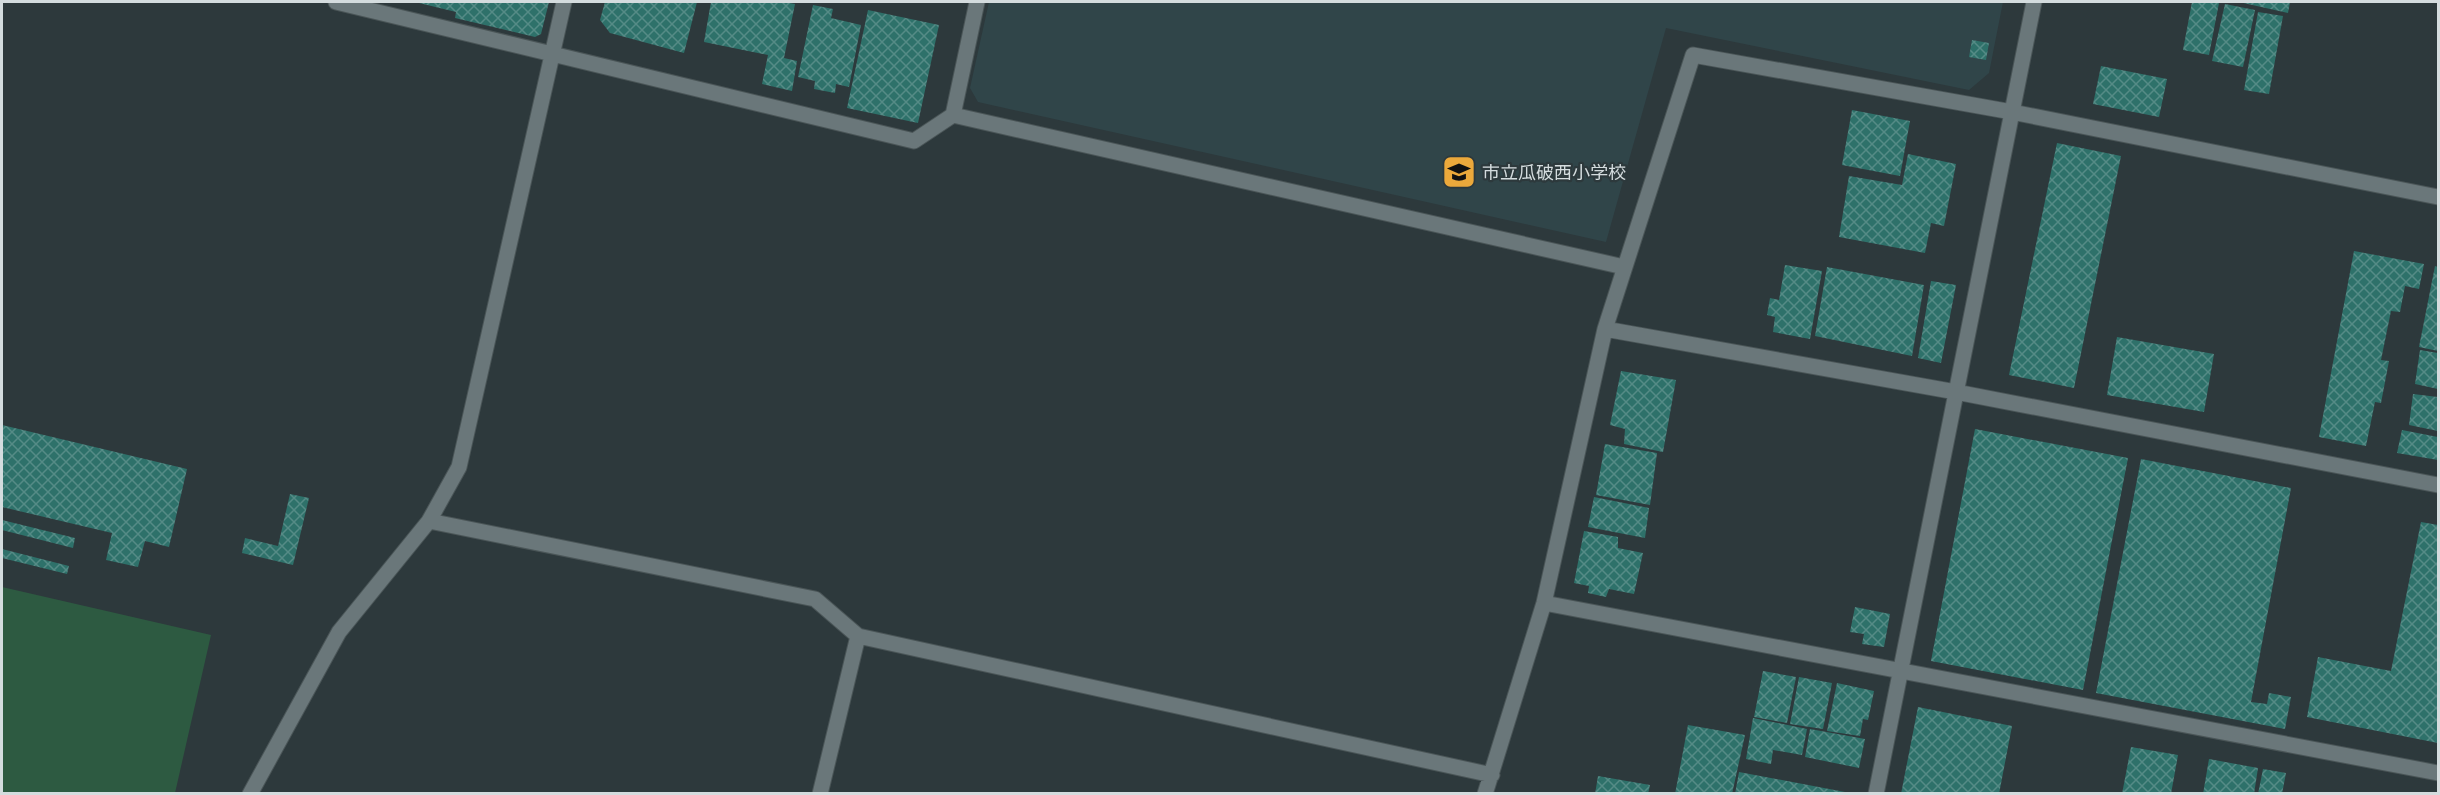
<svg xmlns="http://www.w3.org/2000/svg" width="2440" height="795" font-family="Barlow,'Noto Sans JP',sans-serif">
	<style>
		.built { fill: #304549 }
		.garden { fill: #2d5a41 }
		.building { fill: url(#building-cross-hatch) }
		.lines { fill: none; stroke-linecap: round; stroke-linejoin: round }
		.street-casing { stroke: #4a5557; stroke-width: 17 }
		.street { stroke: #6a777a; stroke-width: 15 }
		.labels { text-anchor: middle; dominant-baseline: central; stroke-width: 4.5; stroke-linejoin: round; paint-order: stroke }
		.poi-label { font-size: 18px; fill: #d4dcde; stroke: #2d393c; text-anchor: start }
	</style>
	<defs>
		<pattern id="building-cross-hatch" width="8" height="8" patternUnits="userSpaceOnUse" patternTransform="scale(1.5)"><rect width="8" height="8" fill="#2e716a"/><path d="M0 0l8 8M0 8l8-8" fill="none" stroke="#558b86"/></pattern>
	</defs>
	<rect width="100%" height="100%" fill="#2d393c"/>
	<!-- built -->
	<path class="built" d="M989,2H2003L1989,73L1969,90L1666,28L1606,242L978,102L970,88Z"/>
	<!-- garden -->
	<path class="garden" d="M2,587L211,635L175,793H2Z"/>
	<!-- building -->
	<path class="building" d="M415,2H549L541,34L535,37L455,18L456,12Z
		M605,2H697L684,53L610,33L600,20Z
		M711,2H784L795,4L784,58L797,61L792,91L762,84L768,55L704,42Z
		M2192,2L2219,3L2209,55L2183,50Z
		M2239,2H2290L2288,13Z
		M2225,4L2255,10L2243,67L2212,61Z
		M813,5L833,9L831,18L861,25L849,87L836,84L835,93L814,89L815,81L798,77Z
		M868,10L939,25L918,123L847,108Z
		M2258,12L2283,16L2269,94L2244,90Z
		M1972,40L1989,43L1986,60L1969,57Z
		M2101,66L2167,79L2159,117L2093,104Z
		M1852,110L1910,121L1900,176L1842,165Z
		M2057,143L2121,156L2074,388L2009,375Z
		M1908,154L1956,164L1944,226L1931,223L1925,253L1839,237L1849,176L1902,185Z
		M2354,251L2424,264L2419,289L2405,286L2400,312L2391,311L2381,360L2389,361L2381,403L2375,402L2366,446L2319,437Z
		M1785,265L1822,271L1810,339L1773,332L1775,317L1767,315L1770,298L1779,300Z
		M2435,266L2438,267V351L2419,347Z
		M1827,267L1924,285L1912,356L1815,336Z
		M1931,281L1956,285L1941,363L1918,358Z
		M2117,337L2214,354L2204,412L2107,395Z
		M2420,350L2438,353V389L2415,384Z
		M1621,371L1676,380L1663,452L1624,444L1625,429L1610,425Z
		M2413,394L2438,397V431L2409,425Z
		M2,425L187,469L169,547L145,541L138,567L106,560L112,533L2,507Z
		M1975,429L2128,458L2083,690L1931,661Z
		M2402,430L2438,437V460L2397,453Z
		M1605,444L1657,453L1650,505L1596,495Z
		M2141,459L2291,488L2251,702L2267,704L2269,693L2291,697L2285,729L2096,693Z
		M290,494L309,498L293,565L242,553L245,538L278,546Z
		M1594,497L1649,508L1645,538L1588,527Z
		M2,520L75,538L73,548L2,530Z
		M2421,522L2438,525V743L2307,717L2318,657L2391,671Z
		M1584,531L1618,537V548L1643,553L1634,594L1609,589L1606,597L1588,593L1589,586L1574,583Z
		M2,549L69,566L67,574L2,558Z
		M1855,607L1890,614L1884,647L1862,644L1864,634L1850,632Z
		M1763,671L1796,677L1787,723L1754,717Z
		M1799,677L1832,683L1823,729L1790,724Z
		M1837,683L1874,691L1868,720L1863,719L1860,736L1827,731Z
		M1918,707L2012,726L1999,794H1901Z
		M1753,718L1807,729L1802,755L1773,750L1771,764L1746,759Z
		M1688,725L1745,735L1732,794H1675Z
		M1810,729L1865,739L1859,768L1805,757Z
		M2131,747L2178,755L2171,794H2122Z
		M2209,759L2258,768L2254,794H2203Z
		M2263,769L2286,773L2282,794H2258Z
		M1739,772L1845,792V794H1735Z
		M1598,776L1650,785L1648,794H1595Z"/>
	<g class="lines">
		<!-- street casing -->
		<g class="street-casing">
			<path id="street" d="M336,2L914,141L953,115L1624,267
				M953,115L977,2
				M1605,329L1956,392L2438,485
				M429,521L815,599L858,636L1492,775
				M1544,603L2438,773
				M250,794L339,632L429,521L459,467L564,2
				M820,794L858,636
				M1485,794L1544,603L1605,329L1693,55L2012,112L2438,197
				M1876,794L2034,2"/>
		</g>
		<!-- street -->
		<use href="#street" class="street"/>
	</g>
	<!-- icons -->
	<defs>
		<g id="school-square" transform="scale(1.725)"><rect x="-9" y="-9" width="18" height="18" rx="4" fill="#eca93b" stroke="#2d393c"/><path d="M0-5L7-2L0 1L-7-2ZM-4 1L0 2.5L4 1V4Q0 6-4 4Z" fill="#111"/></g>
	</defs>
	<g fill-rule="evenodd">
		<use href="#school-square" x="1459" y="172"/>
	</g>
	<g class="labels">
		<!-- poi labels -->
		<g class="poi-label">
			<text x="1482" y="172">市立瓜破西小学校</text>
		</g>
	</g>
	<!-- border -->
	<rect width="2440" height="795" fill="none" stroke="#d4dcde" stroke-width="6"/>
</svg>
